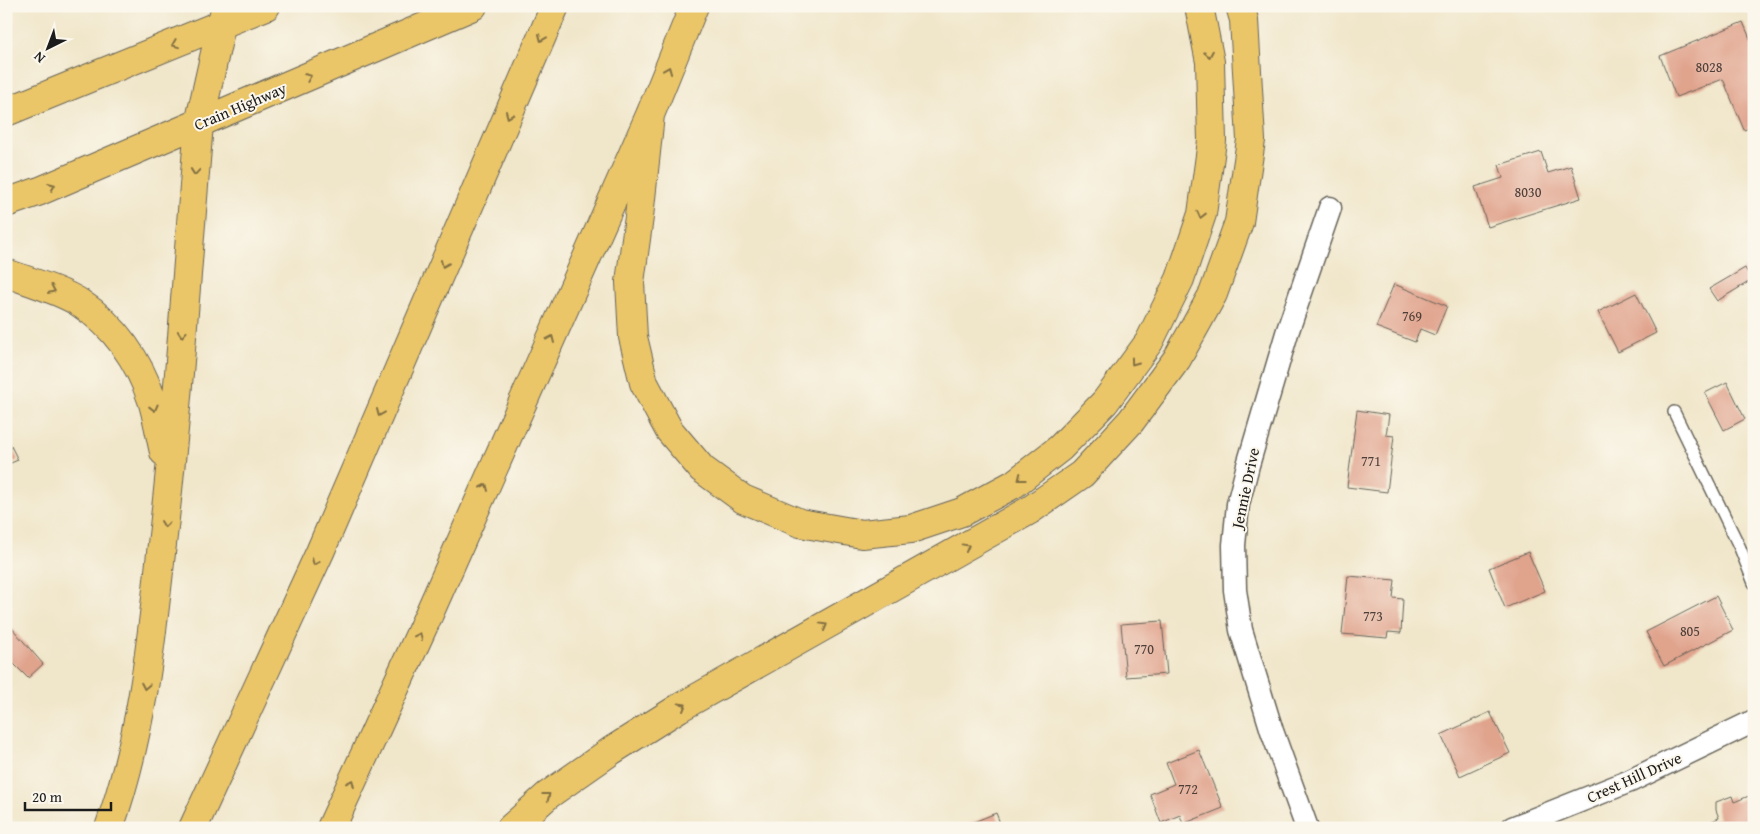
<svg xmlns="http://www.w3.org/2000/svg" width="1760" height="834" font-family="'Gentium Book Plus',serif">
	<style>
		.building { fill: #e0a38c }
		.lines { fill: none; stroke-linecap: round; stroke-linejoin: round }
		.lane-casing { stroke: #666359; stroke-width: 14 }
		.street-casing { stroke: #666359; stroke-width: 25 }
		.primary-casing { stroke: #666359; stroke-width: 30 }
		.highway-casing { stroke: #666359; stroke-width: 30 }
		.lane { stroke: #fff; stroke-width: 11 }
		.street { stroke: #fff; stroke-width: 22 }
		.primary { stroke: #ebc669; stroke-width: 28 }
		.highway { stroke: #ebc669; stroke-width: 28 }
		.oneway { stroke: #847142 }
		.labels { text-anchor: middle; dominant-baseline: central; stroke-width: 4; stroke-linejoin: round; paint-order: stroke }
		.number-label { font-size: 14px; fill: #4d3e38 }
		.street-label { font-size: 16px; fill: #1c1c1c; stroke: #fbf7ec }
	</style>
	<rect width="100%" height="100%" fill="#fbf7ec"/>
	<filter id="ink" filterUnits="userSpaceOnUse"><feTurbulence type="fractalNoise" baseFrequency=".02" numOctaves="2"/><feDisplacementMap in="SourceGraphic" scale="10" xChannelSelector="R" yChannelSelector="G"/><feConvolveMatrix kernelMatrix="1 2 1 2 8 2 1 2 1" color-interpolation-filters="sRGB"/></filter>
	<filter id="wash" filterUnits="userSpaceOnUse"><feTurbulence type="fractalNoise" baseFrequency=".0096" numOctaves="4" result="noise"/><feDisplacementMap in="SourceGraphic" scale="20" xChannelSelector="R" yChannelSelector="G"/><feGaussianBlur stdDeviation="1.12" result="paint"/><feColorMatrix in="noise" values="0 0 0 0 0 0 0 0 0 0 0 0 0 0 0 0 0 1.4 0 .05"/><feComposite in="paint" operator="in"/></filter>
	<g filter="url(#wash)">
		<rect width="100%" height="100%" fill="#f0e6ca"/>
		<g id="blocks">
			<!-- building -->
			<path class="building" d="M1743,22L1754,48V126L1744,130L1723,79L1676,97L1660,56Z
				M1541,152L1548,173L1571,166L1581,198L1488,227L1475,187L1503,178L1499,165Z
				M1745,268L1752,280L1717,301L1709,289Z
				M1394,284L1447,306L1435,335L1420,329L1415,342L1376,327Z
				M1636,293L1656,333L1618,352L1598,312Z
				M1727,382L1745,419L1724,430L1705,393Z
				M1357,410L1389,415L1386,435L1394,436L1387,492L1347,487Z
				M6,436L18,460L6,465Z
				M1528,552L1545,591L1505,608L1489,568Z
				M1348,576L1395,580L1393,598L1403,599L1401,633L1388,632L1387,638L1342,634Z
				M1716,596L1733,630L1664,666L1646,632Z
				M1162,621L1167,674L1126,677L1121,624Z
				M11,627L43,664L28,678L8,658L6,659V631Z
				M1490,712L1510,753L1460,776L1441,735Z
				M1199,750L1223,808L1183,824L1180,815L1161,823L1150,794L1174,784L1166,763Z
				M1754,794V828H1709L1707,823L1719,818L1716,810V802L1732,796L1734,802Z
				M996,813L1002,828H964V826Z"/>
		</g>
	</g>
	<g filter="url(#ink)">
		<use href="#blocks" fill-opacity="0" stroke="#666359" stroke-width="1"/>
		<g class="lines">
			<!-- lane casing -->
			<g class="lane-casing">
				<path id="lane" d="M1674,412L1740,548L1754,583"/>
			</g>
			<!-- street casing -->
			<g class="street-casing">
				<path id="street" d="M1307,828L1272,731L1241,630L1235,590L1234,545L1238,504L1248,465L1287,333L1330,208
					M1512,828L1630,781L1754,721"/>
			</g>
			<!-- primary casing -->
			<g class="primary-casing">
				<path id="primary" d="M6,112L266,6
					M199,124L224,13
					M6,203L40,191L473,6"/>
			</g>
			<!-- highway casing -->
			<g class="highway-casing">
				<path id="highway" d="M650,115L639,217L630,282L633,337L644,383L669,430L702,469L743,499L800,523L862,534L911,529L962,512L1014,484L1060,448L1105,402L1149,342L1180,279L1202,214L1212,141L1210,62L1199,6
					M6,273C28,281 62,291 80,303C115,326 139,361 152,400C157,416 160,435 164,452
					M109,828C141,739 151,646 161,553C178,411 187,267 199,124
					M193,828L320,552L555,6
					M331,828L429,614L650,115L694,6
					M511,828L548,795L611,751L679,708L1030,510L1082,474L1131,421L1177,359L1213,294L1239,222L1251,140L1244,20L1240,6"/>
			</g>
			<!-- lane -->
			<use href="#lane" class="lane"/>
			<!-- street -->
			<use href="#street" class="street"/>
			<!-- primary -->
			<use href="#primary" class="primary"/>
			<!-- highway -->
			<use href="#highway" class="highway"/>
		</g>
		<!-- one-way arrows -->
		<defs><path id="oneway-chevron" d="M-2-3.5L2.5 0L-2 3.5" fill="none" stroke-width="1.6" stroke-linecap="round" stroke-linejoin="round" transform="scale(1.25)"/></defs>
		<g class="oneway">
			<use href="#oneway-chevron" transform="translate(542 38) rotate(113)"/>
			<use href="#oneway-chevron" transform="translate(175 44) rotate(158)"/>
			<use href="#oneway-chevron" transform="translate(1209 54) rotate(79)"/>
			<use href="#oneway-chevron" transform="translate(668 70) rotate(-68)"/>
			<use href="#oneway-chevron" transform="translate(308 77) rotate(-23)"/>
			<use href="#oneway-chevron" transform="translate(509 115) rotate(113)"/>
			<use href="#oneway-chevron" transform="translate(195 172) rotate(95)"/>
			<use href="#oneway-chevron" transform="translate(52 186) rotate(-23)"/>
			<use href="#oneway-chevron" transform="translate(1201 215) rotate(104)"/>
			<use href="#oneway-chevron" transform="translate(444 264) rotate(113)"/>
			<use href="#oneway-chevron" transform="translate(52 290) rotate(24)"/>
			<use href="#oneway-chevron" transform="translate(182 334) rotate(95)"/>
			<use href="#oneway-chevron" transform="translate(551 339) rotate(-66)"/>
			<use href="#oneway-chevron" transform="translate(1134 362) rotate(126)"/>
			<use href="#oneway-chevron" transform="translate(154 408) rotate(76)"/>
			<use href="#oneway-chevron" transform="translate(380 413) rotate(113)"/>
			<use href="#oneway-chevron" transform="translate(1021 478) rotate(142)"/>
			<use href="#oneway-chevron" transform="translate(485 487) rotate(-66)"/>
			<use href="#oneway-chevron" transform="translate(165 524) rotate(97)"/>
			<use href="#oneway-chevron" transform="translate(966 547) rotate(-29)"/>
			<use href="#oneway-chevron" transform="translate(315 562) rotate(115)"/>
			<use href="#oneway-chevron" transform="translate(824 626) rotate(-29)"/>
			<use href="#oneway-chevron" transform="translate(419 636) rotate(-65)"/>
			<use href="#oneway-chevron" transform="translate(145 686) rotate(101)"/>
			<use href="#oneway-chevron" transform="translate(683 706) rotate(-30)"/>
			<use href="#oneway-chevron" transform="translate(351 783) rotate(-65)"/>
			<use href="#oneway-chevron" transform="translate(547 796) rotate(-38)"/>
		</g>
	</g>
	<g class="labels">
		<!-- number labels -->
		<g class="number-label">
			<text x="1709" y="67">8028</text>
			<text x="1528" y="192">8030</text>
			<text x="1412" y="316">769</text>
			<text x="1371" y="461">771</text>
			<text x="1373" y="616">773</text>
			<text x="1690" y="631">805</text>
			<text x="1144" y="649">770</text>
			<text x="1188" y="789">772</text>
		</g>
		<!-- street labels -->
		<g class="street-label">
			<text transform="translate(240 106) rotate(-23)">Crain Highway</text>
			<text transform="translate(1245 488) rotate(-78)">Jennie Drive</text>
			<text transform="translate(1634 777) rotate(-24)">Crest Hill Drive</text>
		</g>
	</g>
	<!-- margin -->
	<rect width="1760" height="834" fill="none" stroke="#fbf7ec" stroke-width="25"/>
	<!-- north arrow -->
	<g transform="translate(48 48) rotate(222)" stroke="#fbf7ec" stroke-width="4" paint-order="stroke">
	<path d="M0-4L9 19L0 12L-9 19Z" fill="#1c1c1c"/>
	<text y="-8" font-size="14" font-weight="bold" text-anchor="middle" fill="#1c1c1c">N</text>
	</g>
	<!-- scale -->
	<path d="M25 802v8h86v-8" fill="none" stroke="#1c1c1c" stroke-width="2.5"/>
	<text x="32" y="802" font-size="15" fill="#1c1c1c" stroke="#fbf7ec" stroke-width="4" paint-order="stroke">20 m</text>
</svg>
